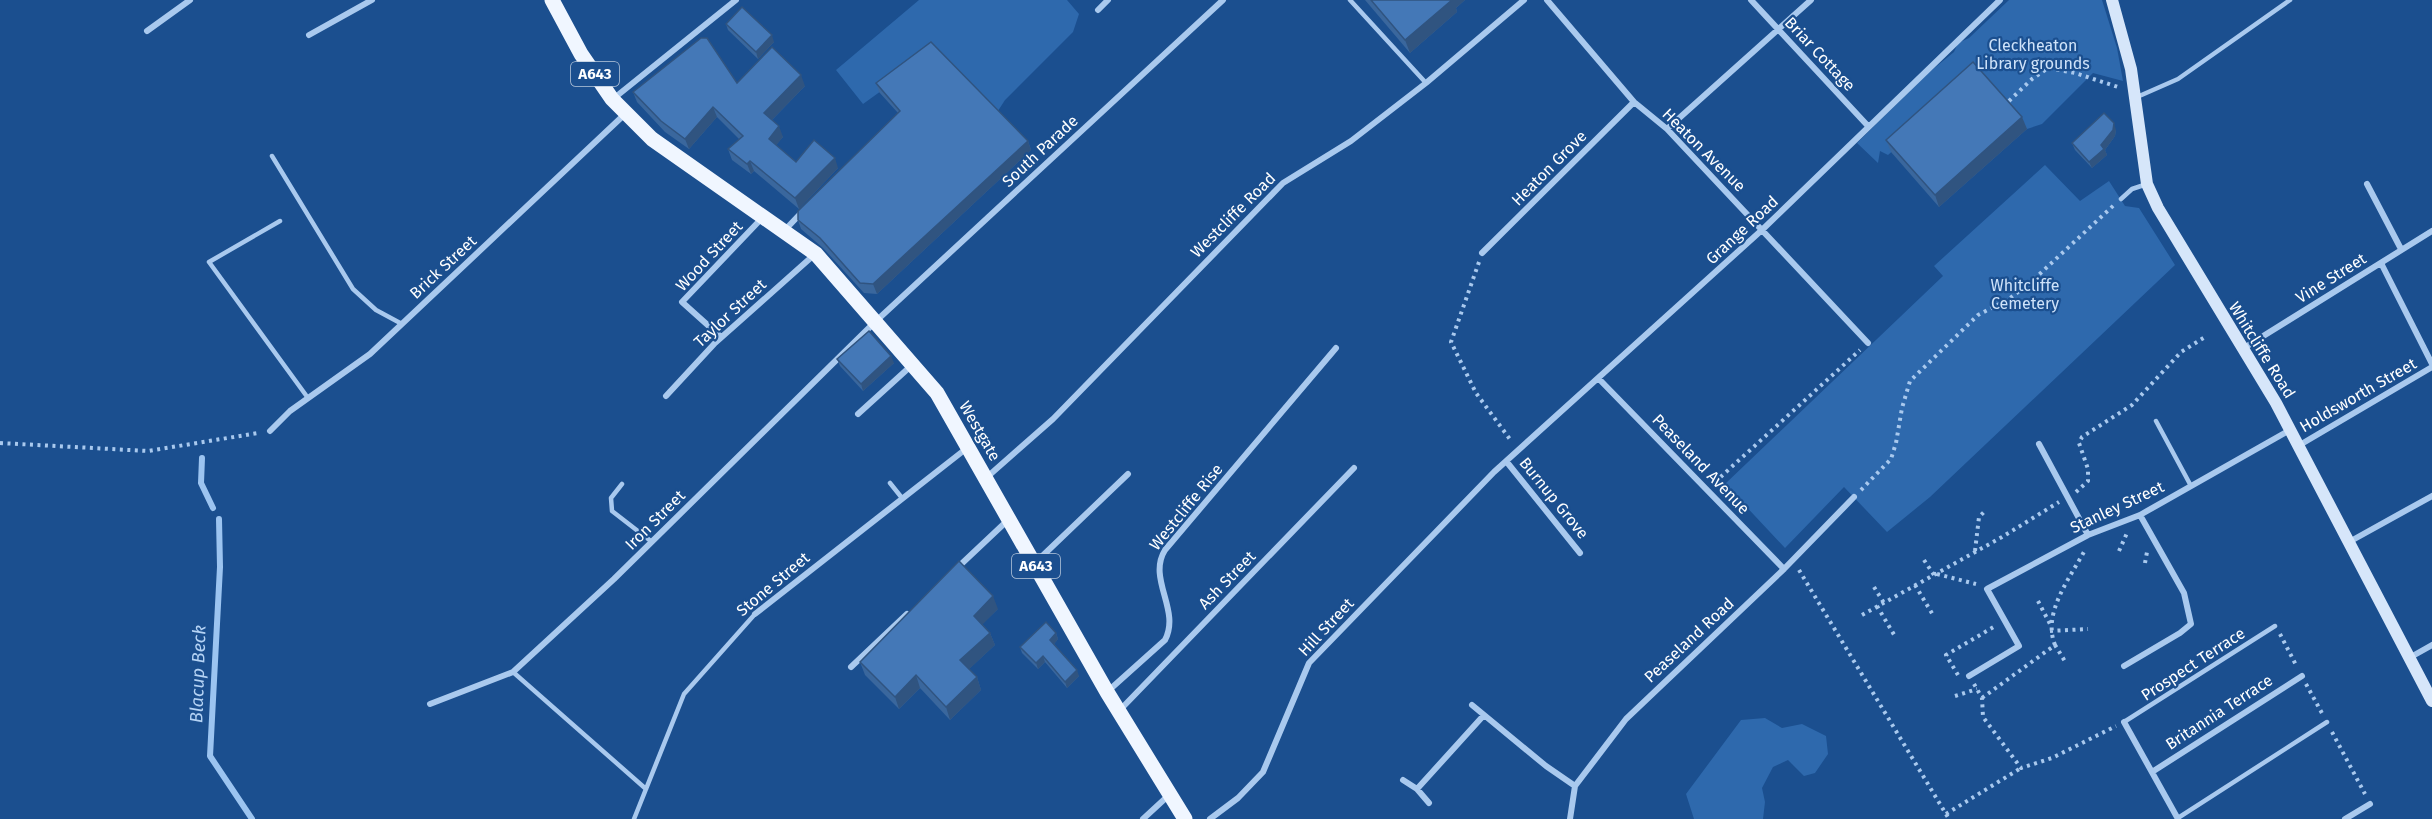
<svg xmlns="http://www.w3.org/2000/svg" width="2432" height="819" font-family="'Fira Sans',sans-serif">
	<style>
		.green { fill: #2e69ad }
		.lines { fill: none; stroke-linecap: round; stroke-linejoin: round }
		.stream { stroke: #9cc4f0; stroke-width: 6 }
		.path { stroke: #a9c9ee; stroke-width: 4; stroke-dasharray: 3 4.5; stroke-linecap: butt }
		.lane { stroke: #a9c9ee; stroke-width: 4.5 }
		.street { stroke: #a9c9ee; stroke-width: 6 }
		.secondary { stroke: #d6e6fa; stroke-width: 12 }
		.primary { stroke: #f0f6ff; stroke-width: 15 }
		.wall { fill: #3a679d }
		.shaded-wall { fill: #305480 }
		.building { fill: #4478b7; stroke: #305480; stroke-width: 1.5 }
		.labels { text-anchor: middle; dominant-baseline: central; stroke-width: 4.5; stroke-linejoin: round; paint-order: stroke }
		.shield { fill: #1b4f8f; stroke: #bbcadd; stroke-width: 1.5 }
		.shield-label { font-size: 15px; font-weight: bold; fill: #fff }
		.park-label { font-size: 16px; fill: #cfe3fa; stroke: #1b4f8f }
		.street-label { font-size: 16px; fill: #fff; stroke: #1b4f8f }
		.water-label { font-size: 18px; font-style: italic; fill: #b5d3f5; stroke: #1b4f8f }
	</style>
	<rect width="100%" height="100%" fill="#1b4f8f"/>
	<!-- green -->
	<path class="green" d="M919,0H1067L1079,14L1073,32L1005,100L996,114L938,50L863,104L836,70Z
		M2009,0H2102L2117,48L2123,81L2093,73L2042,124L2027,129L1978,75L1888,155L1880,151L1878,163L1857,143L1927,74L1954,52L1958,43L1969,38Z
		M2045,165L2080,201L2109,181L2125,206L2139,208L2175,265L1930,497L1887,532L1844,487L1785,548L1725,484L1943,276L1934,266Z
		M1765,718L1782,728L1802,724L1826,736L1828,754L1815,773L1804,776L1788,760L1773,767L1762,788L1765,802L1763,819H1694L1686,794L1741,720Z"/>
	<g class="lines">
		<!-- stream -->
		<path class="stream" d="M202,458L201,483L213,508
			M219,519L220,567L210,756L252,819"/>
		<!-- path -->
		<path class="path" d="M2009,101L2032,79L2048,68L2075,73L2118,87
			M1479,262L1451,342L1476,393L1512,442
			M0,443L148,451L258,433
			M1715,482L1860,350
			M1861,490L1891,459L1896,443L1902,408L1910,381L1978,315L2009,299L2031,282L2114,205
			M2076,492L2088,481V469L2079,443L2082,437L2132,405L2181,352L2205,337
			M1975,551L1979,517L1985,511
			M2119,551L2127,533
			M1924,560L1934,575
			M2145,563L2147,552
			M1799,570L1949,819
			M1937,574L1976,584
			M1915,585L1933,615
			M1874,587L1884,603
			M2038,601L2050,624
			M1877,606L1896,638
			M1862,615L2002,537L2059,502
			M2050,631L2088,629
			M2280,634L2297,667
			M2055,645C2042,613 2070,578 2085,550
			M1958,675L1946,655L1997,625
			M1974,684L1982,698L1983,717L2021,768L2052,758L2116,726
			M2306,684L2323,715
			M1955,696L1977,689
			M1982,698L2055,645L2066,663
			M2332,732L2365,794
			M1946,814L2021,768"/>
		<!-- lane -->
		<path class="lane" d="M1350,0L1426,83
			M2137,97L2178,79L2290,0
			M272,156L353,289L376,310L402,324
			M2121,199L2132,189L2147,184
			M280,221L209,262L308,398
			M2156,421L2191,486
			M890,483L902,498
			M622,484L611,498L612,511L652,542
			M513,672L646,789
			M2124,722L2275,626
			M2178,818L2327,722
			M634,819L684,694L755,614"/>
		<!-- street -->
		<path class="street" d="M1547,0L1634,102L1667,129L1868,343
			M1751,0L1868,126
			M1098,10L1108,0
			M147,31L190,0
			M309,35L372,0
			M613,99L736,0
			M1667,129L1811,0
			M2367,184L2401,249
			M784,231L802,212
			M1482,253L1634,102
			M2381,263L2432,364
			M721,337L682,302L763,217
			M2244,348L2432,231
			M1599,379L1784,569
			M666,396L715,343L815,254
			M858,414L912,365
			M270,431L290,411L370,354L625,114
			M2039,444L2088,535
			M2298,446L2432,367
			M1506,461L1580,553
			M986,478L1053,419L1283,183L1351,141L1426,83L1524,0
			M2349,542L2432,496
			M1035,563L1128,474
			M956,569L1008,520
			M755,614L967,448
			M2409,658L2432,645
			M2124,666L2180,633L2191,624L2184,593L2140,515
			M851,667L907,614
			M1969,676L2019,646L1987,589L2088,535L2140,515L2290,430
			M1107,692L1165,640C1181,610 1147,579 1165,550L1336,348
			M430,704L513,672L614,579L875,322L1223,0
			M1472,705L1546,766L1575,786
			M1119,711L1354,468
			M2124,722L2178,819
			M2152,772L2302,676
			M1403,780L1417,789L1429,803
			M1417,789L1484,715
			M1143,819L1169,795
			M1210,819L1238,798L1263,772L1309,663L1494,472L1763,229L2000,0
			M1570,819L1575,786L1626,719L1784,569L1854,497
			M2345,819L2370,804"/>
		<!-- secondary -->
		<path class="secondary" d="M2112,0L2131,69L2147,184L2158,208L2276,403L2432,701"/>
		<!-- primary -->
		<path class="primary" d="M552,0L581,54L612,99L652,139L816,254L937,393L1107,692L1185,819"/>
	</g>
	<!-- wall -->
	<path class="wall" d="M1365,0H1465L1456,8L1457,12L1410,53Z
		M726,24L774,42L758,59L728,30Z
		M737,83L805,86L772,120L783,137L776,145L796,162L838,168L799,209L754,171L751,174L732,160L728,149L739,139L717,117L689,149L665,132L637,102L633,92Z
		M876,83L1028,141L1031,150L877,294L864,293L823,248L801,229L798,220L898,113L879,92Z
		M2022,117L2027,129L1939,207L1891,152L1886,140Z
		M2116,130L2115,136L2105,150L2107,155L2092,168L2075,150L2072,143Z
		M837,359L894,363L863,391L840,366Z
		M998,609L982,624L990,633L995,645L969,669L977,677L981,690L950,720L920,688L899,709L865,675L860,662Z
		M1056,633L1058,639L1054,644L1079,676L1067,688L1045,662L1038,669L1022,653L1020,647Z"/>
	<!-- shaded-wall -->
	<path class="shaded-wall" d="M1451,0H1465L1456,8L1457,12L1410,53L1405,40Z
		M772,35L774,42L758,59L756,52Z
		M801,75L805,86L768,124L764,113Z
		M713,107L717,117L689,149L685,139Z
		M2022,117L2027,129L1939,207L1935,195Z
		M2114,123L2116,130L2115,136L2105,150L2107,155L2092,168L2089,162L2101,145Z
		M779,126L783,137L773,149L769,139Z
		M1028,141L1031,150L877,294L873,284Z
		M835,158L838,168L799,209L795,198Z
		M750,161L754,171L751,174L747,164Z
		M891,356L894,363L863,391L861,384Z
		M993,596L998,609L979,628L974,616Z
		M990,633L995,645L965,673L960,660Z
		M1056,633L1058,639L1052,647L1050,640Z
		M1043,656L1045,662L1038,669L1036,663Z
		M1077,670L1079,676L1067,688L1065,682Z
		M916,675L920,688L899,709L895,697Z
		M977,677L981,690L950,720L946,707Z"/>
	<!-- building -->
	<path class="building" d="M1371,0H1452L1405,40Z
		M742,7L772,35L756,52L726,24Z
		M701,38H707L737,83L772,47L801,75L764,113L779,126L769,139L796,162L814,140L835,158L795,198L750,161L747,164L728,149L743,136L713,107L685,139L661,121L633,92Z
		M931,42L1028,141L873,284L860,283L820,238L798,220V211L900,111L876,83Z
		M1973,62L2022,117L1935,195L1886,140Z
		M2104,113L2114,123L2113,130L2101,145L2104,149L2089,162L2072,143Z
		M869,331L891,356L861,384L837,359Z
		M959,561L993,596L974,616L990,633L960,660L977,677L946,707L916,675L895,697L860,662Z
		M1046,622L1056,633L1050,640L1077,670L1065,682L1043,656L1036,663L1020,647Z"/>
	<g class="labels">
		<!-- shield labels -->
		<g class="shield">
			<rect x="571" y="62" width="48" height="24" rx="4.5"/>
			<rect x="1012" y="554" width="48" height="24" rx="4.5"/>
		</g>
		<g class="shield-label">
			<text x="595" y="74">A643</text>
			<text x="1036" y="566">A643</text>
		</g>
		<!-- park labels -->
		<g class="park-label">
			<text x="2033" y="45">Cleckheaton<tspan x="2033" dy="18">Library grounds</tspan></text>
			<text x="2025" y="285">Whitcliffe<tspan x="2025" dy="18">Cemetery</tspan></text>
		</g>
		<!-- street labels -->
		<g class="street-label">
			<text transform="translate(1820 54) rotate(47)">Briar Cottage</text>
			<text transform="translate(1704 150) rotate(45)">Heaton Avenue</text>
			<text transform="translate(1040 151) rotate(-43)">South Parade</text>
			<text transform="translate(1549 168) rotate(-45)">Heaton Grove</text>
			<text transform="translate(1233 215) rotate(-45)">Westcliffe Road</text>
			<text transform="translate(1742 230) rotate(-43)">Grange Road</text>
			<text transform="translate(709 256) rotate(-47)">Wood Street</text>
			<text transform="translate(443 267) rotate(-43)">Brick Street</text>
			<text transform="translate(2331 278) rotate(-32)">Vine Street</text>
			<text transform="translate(730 313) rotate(-43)">Taylor Street</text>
			<text transform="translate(2262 350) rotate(58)">Whitcliffe Road</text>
			<text transform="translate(2358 395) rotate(-30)">Holdsworth Street</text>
			<text transform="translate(980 431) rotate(60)">Westgate</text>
			<text transform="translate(1701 464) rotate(46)">Peaseland Avenue</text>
			<text transform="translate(1554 498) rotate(51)">Burnup Grove</text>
			<text transform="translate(1186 507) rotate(-51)">Westcliffe Rise</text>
			<text transform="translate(2117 507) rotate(-25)">Stanley Street</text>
			<text transform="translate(655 520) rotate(-45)">Iron Street</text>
			<text transform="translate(1227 580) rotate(-46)">Ash Street</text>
			<text transform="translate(773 584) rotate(-40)">Stone Street</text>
			<text transform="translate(1326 627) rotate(-47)">Hill Street</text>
			<text transform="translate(1689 640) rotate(-43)">Peaseland Road</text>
			<text transform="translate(2193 664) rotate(-33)">Prospect Terrace</text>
			<text transform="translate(2219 712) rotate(-33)">Britannia Terrace</text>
		</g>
		<!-- water labels -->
		<g class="water-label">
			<text transform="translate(198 674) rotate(-88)">Blacup Beck</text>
		</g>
	</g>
</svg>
